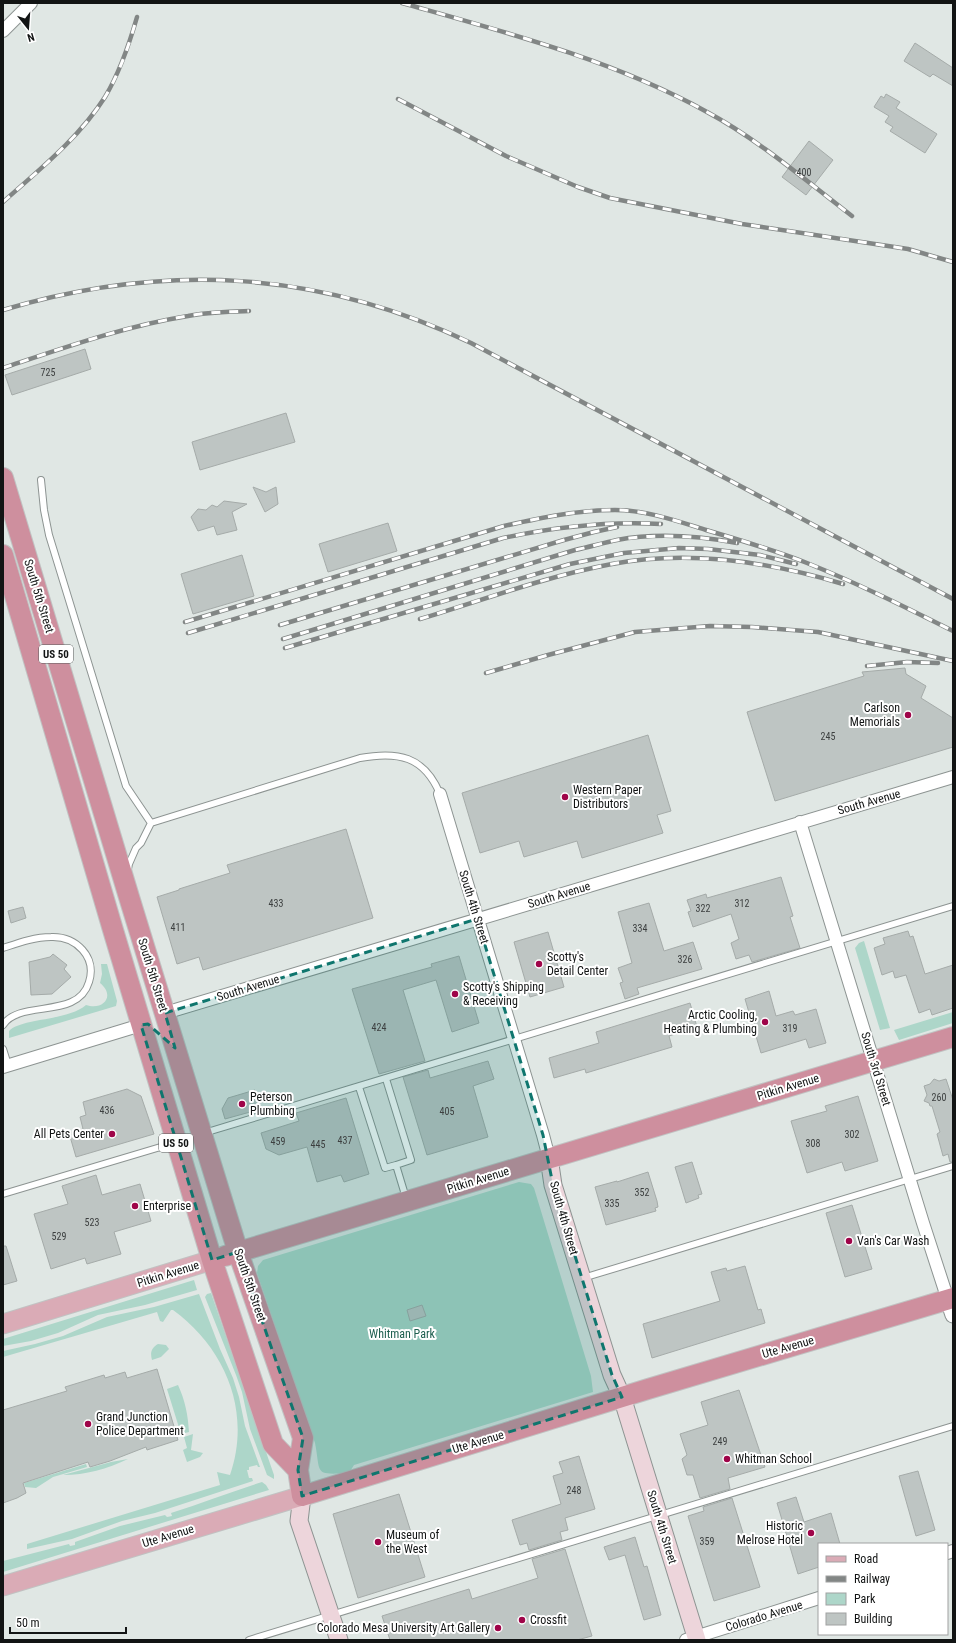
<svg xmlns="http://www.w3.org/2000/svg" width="956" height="1643" font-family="'Roboto Condensed',sans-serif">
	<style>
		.green { fill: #add6c9 }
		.building { fill: #bec5c3; stroke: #a5aba9 }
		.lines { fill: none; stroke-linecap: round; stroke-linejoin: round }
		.service-casing { stroke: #8d9492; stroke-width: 8 }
		.minor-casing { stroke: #8d9492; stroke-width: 14 }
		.tertiary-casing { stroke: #8d9492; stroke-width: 17 }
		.secondary-casing { stroke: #8d9492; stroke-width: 19 }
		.primary-casing { stroke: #c1c2c2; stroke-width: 21 }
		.trunk-casing { stroke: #c1c2c2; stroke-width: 22 }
		.service { stroke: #fff; stroke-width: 6 }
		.minor { stroke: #fff; stroke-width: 12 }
		.tertiary { stroke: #fff; stroke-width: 15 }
		.secondary { stroke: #edd5db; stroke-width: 17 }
		.primary { stroke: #daabb6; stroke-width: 19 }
		.trunk { stroke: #ce8f9e; stroke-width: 20 }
		.rail-casing { stroke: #828685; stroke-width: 4.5 }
		.rail { stroke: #fff; stroke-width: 3; stroke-dasharray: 9; stroke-linecap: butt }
		.marked { fill: #0f766e; fill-opacity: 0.2; stroke: #0f766e; stroke-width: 3; stroke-dasharray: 8 5; stroke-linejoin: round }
		.poi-dot { fill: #9f0449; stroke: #fff; stroke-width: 1.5 }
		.labels { text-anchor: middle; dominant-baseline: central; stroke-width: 4; stroke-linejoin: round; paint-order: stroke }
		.number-label { font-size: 10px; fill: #3d4040 }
		.shield { fill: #fff; stroke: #595a5a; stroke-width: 1 }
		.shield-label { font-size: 11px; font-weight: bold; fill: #121414 }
		.street-label { font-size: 12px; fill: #121414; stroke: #fff }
		.poi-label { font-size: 12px; fill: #121414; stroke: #fff; text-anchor: start }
		.park-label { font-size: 12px; fill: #1e5f4f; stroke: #fff }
	</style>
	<rect width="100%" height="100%" fill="#e0e7e4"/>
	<!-- green -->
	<path class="green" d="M864,941L890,1028L880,1030L855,948L859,943Z
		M101,964H107L117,1001L116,1006L9,1038V1031C21,1018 68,1021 86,1005C103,1011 116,996 100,983L102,974Z
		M953,1012V1023L899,1040L894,1030Z
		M519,1182L531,1184L534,1188L591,1376L593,1392L354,1465L349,1473C313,1475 321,1474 315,1443L257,1273L258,1266L263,1260Z
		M194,1280L197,1290L145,1305L98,1315L58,1333L31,1341L3,1346V1339Z
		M211,1293L274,1475V1479L267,1475L250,1429L242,1392L236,1375L205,1297L207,1294Z
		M199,1294L220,1349L233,1378L239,1397L245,1426L260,1467H258L257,1465L249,1467V1470H247L249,1478H252L253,1481L155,1513L122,1521L72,1539L27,1549V1544L220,1485L217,1472L230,1475C252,1411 225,1348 173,1310H171L163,1322L160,1321L157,1312L3,1357V1351L35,1344L63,1336L107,1317L154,1307Z
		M158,1344L166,1345L169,1349L161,1357L152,1360C150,1353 151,1348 158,1344Z
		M178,1385C185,1400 188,1415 189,1432L181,1434L167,1389Z
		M193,1434L191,1450L203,1453L200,1457L187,1462L183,1450L187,1448L184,1437Z
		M128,1459C107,1469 86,1475 63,1475L111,1462Z
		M86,1464L87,1467L53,1477L36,1488L25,1487L24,1483Z
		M262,1482L266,1485L269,1490L3,1572V1561L69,1544L70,1546L75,1545V1542L120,1526L165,1515L167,1517L172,1516L171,1513C202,1503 231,1492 262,1482Z"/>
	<!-- building -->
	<path class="building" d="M915,43L953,68V86L933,74L930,77L904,61Z
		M886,94L900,102L896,108L937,134L925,153L890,131L893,127L885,122L889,116L874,107L881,96L884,98Z
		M809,141L833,160L806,195L782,177Z
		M85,349L91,369L12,395L5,375Z
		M286,413L295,442L200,470L192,442Z
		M253,487L266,492L276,487L278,504L265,512Z
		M224,501L247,504L232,512L237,530L217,535L214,526L198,531L191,517L198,509L206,510L212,505L217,507Z
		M388,523L397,551L328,572L319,544Z
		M242,555L254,596L193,614L181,574Z
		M905,668L906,674L926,686L921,698L953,718V747L775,801L747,712L864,676L862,672Z
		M648,735L671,811L657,815L663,833L582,858L577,841L524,857L519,841L480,853L462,793Z
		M346,829L373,918L203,970L199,957L177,964L157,897L179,890V889L230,873L227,865Z
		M781,877L793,916L790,917L800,948L752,962L749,955L736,959L731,943L739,939L731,914L693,927L688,912L691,911L687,900L706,894L707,898Z
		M649,903L664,951L693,942L702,969L637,988L639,994L625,999L620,983L623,982L618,968L632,963L618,912Z
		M23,907L26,918L11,923L8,911Z
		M908,931L910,937L913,936L925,974L953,965V1008L932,1015L930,1009L919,1013L906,975L895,978L893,971L882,975L874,948L885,944L883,938Z
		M548,932L564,987L530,997L514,942Z
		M53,954L67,965L64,969L71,977L52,994L31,995L29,962L50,957Z
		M459,956L479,1023L452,1032L436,980L403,990L425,1061L379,1074L352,989L432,967L431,964Z
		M769,991L776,1016L793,1011L795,1015L816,1009L826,1043L809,1048L806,1039L761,1053L745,999Z
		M690,1003L697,1027L669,1036L672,1047L586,1073L585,1069L554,1078L549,1058L599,1043L596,1032Z
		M488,1061L494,1079L473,1086L488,1137L427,1155L403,1077L428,1070L430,1078Z
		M934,1079L939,1081L946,1079L953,1100V1162H950L948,1154L943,1156L937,1134L940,1132L932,1106H930L929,1103L924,1101L927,1095L924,1086L930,1084Z
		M127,1089L141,1096L154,1134L76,1157L69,1133L83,1129L80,1117L86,1115L83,1102Z
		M255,1090L261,1109L225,1119L222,1109L228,1098Z
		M858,1096L878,1161L845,1171L842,1162L807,1173L791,1121L827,1111L825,1106Z
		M346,1098L369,1174L344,1182L341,1175L317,1182L307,1147L279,1155L266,1149L261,1133L299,1121L296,1113Z
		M692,1162L702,1194L698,1195L699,1198L686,1203L675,1167Z
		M648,1172L657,1201L658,1207L655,1208L656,1211L606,1225L595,1187L617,1181V1182Z
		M96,1175L102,1195L140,1184L151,1221L114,1232L121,1254L87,1264L85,1258L51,1269L34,1214L68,1204L62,1186Z
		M852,1205L872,1269L845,1277L826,1213Z
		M3,1246H6L17,1281L3,1285Z
		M745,1266L758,1310L761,1309L765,1323L652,1358L643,1324L720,1301L711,1272L726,1268L727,1271Z
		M422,1305L426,1316L410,1321L407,1310Z
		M157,1369L178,1440L147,1450L146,1447L110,1461L90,1467L88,1462L23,1483L26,1493L17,1498L3,1503V1410L67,1391L65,1387L104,1375L105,1378L125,1372L127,1378Z
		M739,1390L765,1467L728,1478L730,1489L700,1498L693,1475H687L682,1459L687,1455L680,1434L708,1425L701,1402Z
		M579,1456L595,1509L565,1518L568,1530L560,1532L562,1540L529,1550L527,1543L520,1545L512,1520L561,1504L553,1476L563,1473L559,1462Z
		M918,1471L935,1530L916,1536L899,1476Z
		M399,1494L425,1577L358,1598L333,1514Z
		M796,1497L804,1522L831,1513L840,1544H819V1567L798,1574L777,1503Z
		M732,1498L760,1587L714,1601L688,1516L704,1511L703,1507Z
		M635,1537L644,1567L647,1566L661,1615L644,1620L625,1555L609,1560L604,1547Z
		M565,1549L592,1636L577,1640H390L382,1616L469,1589L472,1599L538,1578L532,1559Z"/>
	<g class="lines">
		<!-- service casing -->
		<g class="service-casing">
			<path id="service" d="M41,480L44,510L49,535L126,786L151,823
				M128,869L129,864L136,848L141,843L151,823L360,758C398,751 424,756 440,794
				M3,948C18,943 34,937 51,937C76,936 97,957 89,982C78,1020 20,999 3,1025
				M3,1049L8,1065
				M386,1079L411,1160L396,1165L406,1198
				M359,1087L385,1168L396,1165
				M204,1133L953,906
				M3,1194L174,1143
				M583,1278L953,1166
				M249,1640L953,1426"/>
		</g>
		<!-- minor casing -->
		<g class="minor-casing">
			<path id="minor" d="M3,31L31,3
				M440,794L543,1135L549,1158
				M800,822L923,1223L948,1300
				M165,1013L953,777
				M3,1067L141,1025
				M947,1553L953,1551
				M686,1640L819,1598"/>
		</g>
		<!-- tertiary casing -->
		<g class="tertiary-casing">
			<path id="tertiary" d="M948,1300L953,1315"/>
		</g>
		<!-- secondary casing -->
		<g class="secondary-casing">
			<path id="secondary" d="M549,1158L553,1185L612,1375L622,1397L697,1640
				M302,1496L299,1521L339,1640"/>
		</g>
		<!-- primary casing -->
		<g class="primary-casing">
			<path id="primary" d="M3,1324L212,1260
				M3,1586L302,1496"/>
		</g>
		<!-- trunk casing -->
		<g class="trunk-casing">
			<path id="trunk" d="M3,478L129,897L238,1252L303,1438L298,1470L302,1496L648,1389L953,1298
				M3,555L113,930L212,1260L273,1444L298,1470
				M225,1256L953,1037"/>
		</g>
		<!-- service -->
		<use href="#service" class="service"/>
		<!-- minor -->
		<use href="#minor" class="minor"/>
		<!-- tertiary -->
		<use href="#tertiary" class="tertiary"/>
		<!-- secondary -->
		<use href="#secondary" class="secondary"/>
		<!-- primary -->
		<use href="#primary" class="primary"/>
		<!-- trunk -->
		<use href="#trunk" class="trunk"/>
		<!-- rail casing -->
		<g class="rail-casing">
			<path id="rail" d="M402,3C505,32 613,60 707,112C759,140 805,180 852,216
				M398,99L506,156L578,187L610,198L742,224L908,249L953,262
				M3,202C39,170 79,138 105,97C120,72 129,45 137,17
				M3,310C165,262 319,270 471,343L953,599
				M3,368C63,348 125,326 188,316C208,312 228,312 249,311
				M420,619C483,600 547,576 612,564C688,550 770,562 843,584
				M185,622L504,526C540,518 577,510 615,510C646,510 677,521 706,530C740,540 774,550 807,563C857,583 905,607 953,631
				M280,625L564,540L594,532L617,527
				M188,633L503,538C555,527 607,521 661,524
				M283,639L575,550C589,547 603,543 617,540C655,533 699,536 737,543
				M285,648L570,564L624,553L679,548L708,549L760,555L796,564
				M867,666L907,662L938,663
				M486,673L548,655L635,632L710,626L752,627L818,632L953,661"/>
		</g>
		<!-- rail -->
		<use href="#rail" class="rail"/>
	</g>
	<!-- marked area -->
	<path class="marked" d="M477,919L543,1135L553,1185L612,1375L622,1397L302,1496L298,1470L303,1438L238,1252L212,1260L141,1025L148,1024L175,1048L165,1013Z"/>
	<!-- markers -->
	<g class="poi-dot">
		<circle cx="908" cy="715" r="4"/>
		<circle cx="565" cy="797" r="4"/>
		<circle cx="539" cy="964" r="4"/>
		<circle cx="455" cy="994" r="4"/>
		<circle cx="765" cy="1022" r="4"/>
		<circle cx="242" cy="1104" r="4"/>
		<circle cx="112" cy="1134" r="4"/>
		<circle cx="135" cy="1206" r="4"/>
		<circle cx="849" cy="1241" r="4"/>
		<circle cx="88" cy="1424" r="4"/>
		<circle cx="727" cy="1459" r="4"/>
		<circle cx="811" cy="1533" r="4"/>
		<circle cx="378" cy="1542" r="4"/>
		<circle cx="522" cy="1620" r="4"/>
		<circle cx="498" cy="1628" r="4"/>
	</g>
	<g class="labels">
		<!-- number labels -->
		<g class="number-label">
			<text x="804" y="172">400</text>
			<text x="48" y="372">725</text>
			<text x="828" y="736">245</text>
			<text x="276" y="903">433</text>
			<text x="742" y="903">312</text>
			<text x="703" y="908">322</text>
			<text x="178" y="927">411</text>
			<text x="640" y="928">334</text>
			<text x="685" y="959">326</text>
			<text x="379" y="1027">424</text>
			<text x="790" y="1028">319</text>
			<text x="939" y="1097">260</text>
			<text x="107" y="1110">436</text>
			<text x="447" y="1111">405</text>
			<text x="852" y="1134">302</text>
			<text x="345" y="1140">437</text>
			<text x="278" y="1141">459</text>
			<text x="813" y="1143">308</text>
			<text x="318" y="1144">445</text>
			<text x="642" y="1192">352</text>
			<text x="612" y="1203">335</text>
			<text x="92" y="1222">523</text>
			<text x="59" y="1236">529</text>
			<text x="720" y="1441">249</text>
			<text x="574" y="1490">248</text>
			<text x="707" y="1541">359</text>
		</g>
		<!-- shield labels -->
		<g class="shield">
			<rect x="39" y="645" width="34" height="18" rx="3"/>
			<rect x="159" y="1134" width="34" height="18" rx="3"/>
		</g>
		<g class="shield-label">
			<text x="56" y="654">US 50</text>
			<text x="176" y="1143">US 50</text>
		</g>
		<!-- street labels -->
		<g class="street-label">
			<text transform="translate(39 596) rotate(73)">South 5th Street</text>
			<text transform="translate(869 802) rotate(-16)">South Avenue</text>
			<text transform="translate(559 895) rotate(-17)">South Avenue</text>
			<text transform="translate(474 907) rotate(73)">South 4th Street</text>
			<text transform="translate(153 975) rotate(73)">South 5th Street</text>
			<text transform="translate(248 988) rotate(-17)">South Avenue</text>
			<text transform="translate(876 1069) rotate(73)">South 3rd Street</text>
			<text transform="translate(788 1087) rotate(-17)">Pitkin Avenue</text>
			<text transform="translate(478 1180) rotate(-17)">Pitkin Avenue</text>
			<text transform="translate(564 1218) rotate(74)">South 4th Street</text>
			<text transform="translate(168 1274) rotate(-17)">Pitkin Avenue</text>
			<text transform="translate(250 1285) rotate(71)">South 5th Street</text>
			<text transform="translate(788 1347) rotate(-16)">Ute Avenue</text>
			<text transform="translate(478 1442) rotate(-17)">Ute Avenue</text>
			<text transform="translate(662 1527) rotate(73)">South 4th Street</text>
			<text transform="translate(168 1536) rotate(-17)">Ute Avenue</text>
			<text transform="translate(764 1616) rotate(-17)">Colorado Avenue</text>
		</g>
		<!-- poi labels -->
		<g class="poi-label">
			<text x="900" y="708" text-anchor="end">Carlson<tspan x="900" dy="14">Memorials</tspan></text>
			<text x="573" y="790">Western Paper<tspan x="573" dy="14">Distributors</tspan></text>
			<text x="547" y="957">Scotty's<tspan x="547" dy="14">Detail Center</tspan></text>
			<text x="463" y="987">Scotty's Shipping<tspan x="463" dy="14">&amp; Receiving</tspan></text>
			<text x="757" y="1015" text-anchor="end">Arctic Cooling,<tspan x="757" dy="14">Heating &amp; Plumbing</tspan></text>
			<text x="250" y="1097">Peterson<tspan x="250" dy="14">Plumbing</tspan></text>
			<text x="104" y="1134" text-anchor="end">All Pets Center</text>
			<text x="143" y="1206">Enterprise</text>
			<text x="857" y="1241">Van's Car Wash</text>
			<text x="96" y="1417">Grand Junction<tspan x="96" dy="14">Police Department</tspan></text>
			<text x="735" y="1459">Whitman School</text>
			<text x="803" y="1526" text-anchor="end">Historic<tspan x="803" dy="14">Melrose Hotel</tspan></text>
			<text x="386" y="1535">Museum of<tspan x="386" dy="14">the West</tspan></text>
			<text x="530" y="1620">Crossfit</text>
			<text x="490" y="1628" text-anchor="end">Colorado Mesa University Art Gallery</text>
		</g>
		<!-- park labels -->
		<g class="park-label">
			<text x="402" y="1334">Whitman Park</text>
		</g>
	</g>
	<!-- border -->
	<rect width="956" height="1643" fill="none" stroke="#121414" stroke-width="8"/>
	<!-- legend -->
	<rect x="818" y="1543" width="130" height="92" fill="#ffffff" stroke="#a0a1a1"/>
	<rect x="826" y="1556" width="20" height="6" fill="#daabb6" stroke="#a0a1a1"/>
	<text x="854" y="1563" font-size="12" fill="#121414">Road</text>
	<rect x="826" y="1576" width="20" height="6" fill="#828685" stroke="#a0a1a1"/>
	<text x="854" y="1583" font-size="12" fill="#121414">Railway</text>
	<rect x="826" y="1593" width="20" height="12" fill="#add6c9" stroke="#a0a1a1"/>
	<text x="854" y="1603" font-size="12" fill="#121414">Park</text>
	<rect x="826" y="1613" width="20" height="12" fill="#bec5c3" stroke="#a0a1a1"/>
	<text x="854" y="1623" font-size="12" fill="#121414">Building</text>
	<!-- north arrow -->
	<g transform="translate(28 28) rotate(163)" stroke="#ffffff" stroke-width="3" paint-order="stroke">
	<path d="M0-3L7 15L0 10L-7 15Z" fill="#121414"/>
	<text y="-6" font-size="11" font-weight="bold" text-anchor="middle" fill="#121414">N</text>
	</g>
	<!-- scale -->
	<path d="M10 1627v6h116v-6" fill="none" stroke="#121414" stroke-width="2"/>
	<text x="16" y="1627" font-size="12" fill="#121414" stroke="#ffffff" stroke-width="3" paint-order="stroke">50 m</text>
</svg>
